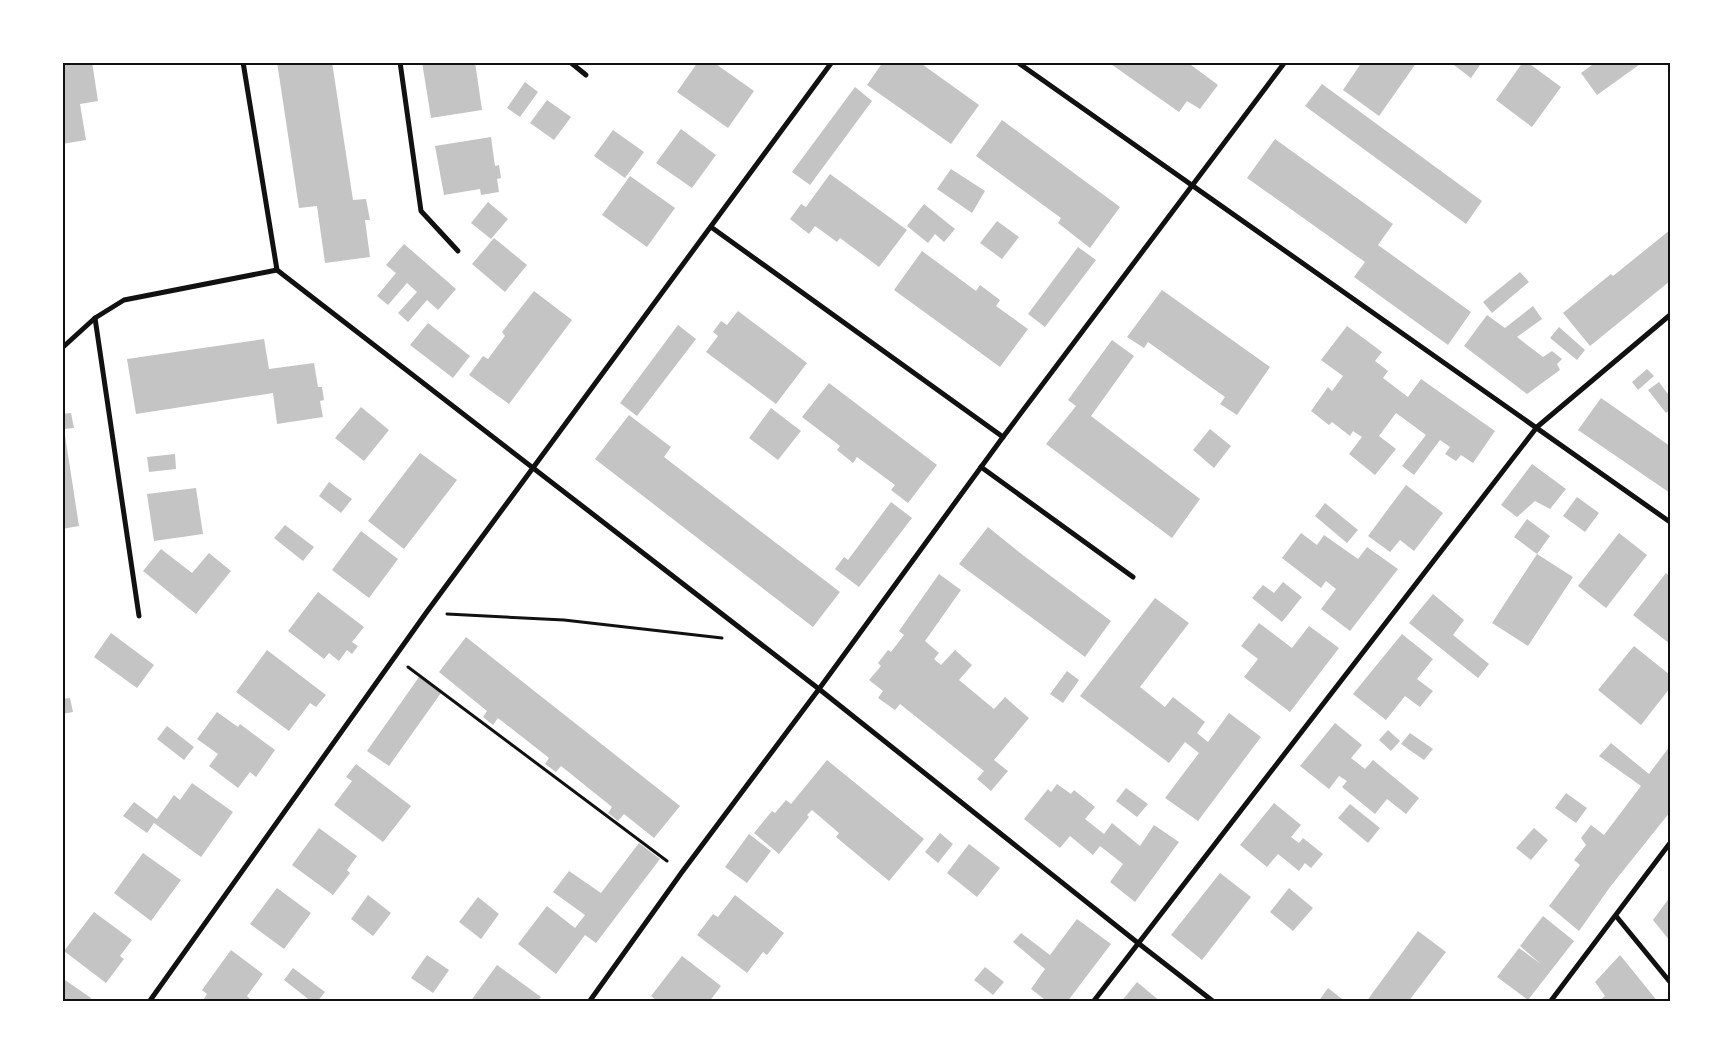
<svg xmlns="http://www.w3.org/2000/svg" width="1733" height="1064" font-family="'Titillium Web',sans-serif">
<rect width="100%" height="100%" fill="#fff"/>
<!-- building -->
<g fill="#c4c4c4">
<path d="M92,62L98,101L80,104L86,140L62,144V63Z"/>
<path d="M277,62H332L353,200L366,199L370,220H365L370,257L325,263L317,206L299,208Z"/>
<path d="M422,62H475L482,110L431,118Z"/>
<path d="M698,62H713L754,91L728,128L677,92Z"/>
<path d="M883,62H919L979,105L951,144L867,85Z"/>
<path d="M1108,62H1187L1218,85L1200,109L1187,101L1179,112Z"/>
<path d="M1362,62H1417L1379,116L1343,90Z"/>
<path d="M1450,62H1482L1471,78Z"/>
<path d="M1523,62H1527L1561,87L1532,127L1496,100Z"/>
<path d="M1596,62H1643L1597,95L1581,73Z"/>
<path d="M525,82L538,92L520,117L507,108Z"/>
<path d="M1322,84L1482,201L1466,224L1305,106Z"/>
<path d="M855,87L872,101L810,185L792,172Z"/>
<path d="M547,100L571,117L554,140L530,123Z"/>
<path d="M1002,120L1120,207L1090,248L1058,223L1061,218L976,156Z"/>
<path d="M681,129L716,155L692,188L656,163Z"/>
<path d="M613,130L644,152L625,178L594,156Z"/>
<path d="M491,137L495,166L499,165L501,178L497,179L499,192L481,195L480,189L444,195L435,146Z"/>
<path d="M1275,139L1393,224L1378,245L1471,312L1448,345L1354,277L1365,262L1247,178Z"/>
<path d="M951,169L985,191L972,213L937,189Z"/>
<path d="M830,174L907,230L879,267L840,238L837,242L815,226L809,234L790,219L801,204L806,207Z"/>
<path d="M630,176L675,208L647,247L602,215Z"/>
<path d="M488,202L508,219L491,239L471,223Z"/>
<path d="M924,204L955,229L944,242L935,234L928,243L907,226Z"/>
<path d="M997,221L1019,237L1002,259L980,243Z"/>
<path d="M1670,230V281L1590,346L1563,313L1611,274L1613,276Z"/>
<path d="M494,238L527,265L505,292L472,264Z"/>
<path d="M404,244L456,289L438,310L427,300L408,322L398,313L417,292L407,283L388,305L377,296L396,273L386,265Z"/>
<path d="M1078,247L1096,260L1045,327L1028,314Z"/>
<path d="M922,251L976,291L980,285L1000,300L996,306L1028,329L1000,367L894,290Z"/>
<path d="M1520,272L1529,282L1492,313L1483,302Z"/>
<path d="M1162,290L1270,367L1237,415L1220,404L1225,397L1148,342L1144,348L1127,337Z"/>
<path d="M534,291L572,320L509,404L469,375L483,356L488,359L505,336L502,332Z"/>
<path d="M1533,306L1542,319L1517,337L1543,357L1552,351L1562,359L1557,364L1560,370L1527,394L1464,346L1487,315L1505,328Z"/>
<path d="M738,311L807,363L776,404L706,352L718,336L713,332L721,321L727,325Z"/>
<path d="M428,323L470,356L453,378L410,345Z"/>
<path d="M678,325L696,339L637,416L620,403Z"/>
<path d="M1347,326L1382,352L1375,361L1388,371L1383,378L1408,397L1421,379L1495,431L1473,463L1461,455L1456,461L1445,454L1450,447L1440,440L1414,475L1402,466L1426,435L1396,413L1379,436L1396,449L1375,475L1349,454L1362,437L1353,431L1350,436L1332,422L1329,425L1311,411L1328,387L1332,391L1343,376L1321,360Z"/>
<path d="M1559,327L1585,350L1577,360L1550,338Z"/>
<path d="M264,339L269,369L314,363L318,387H322L324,400L320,401L323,417L277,424L273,393L136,414L127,359Z"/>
<path d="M1112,340L1134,356L1091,416L1200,499L1172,538L1046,444L1076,406L1068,400Z"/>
<path d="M1647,369L1654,376L1638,390L1632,382Z"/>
<path d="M1659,382L1670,397V410L1666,413L1648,390Z"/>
<path d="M829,383L937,465L908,503L891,490L895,485L857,457L853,463L837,450L840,446L802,417Z"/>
<path d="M1601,398L1670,446V493L1578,430Z"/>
<path d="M361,407L389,430L364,461L335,438Z"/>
<path d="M771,408L801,431L778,460L749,438Z"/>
<path d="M71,413L74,428L64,429L79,526L62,529V414Z"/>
<path d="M629,415L671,447L664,457L840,592L813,627L595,459Z"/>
<path d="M1210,429L1231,446L1214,468L1193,450Z"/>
<path d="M420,453L457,480L404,549L368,521Z"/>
<path d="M175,454L176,469L149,472L147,457Z"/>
<path d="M1532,464L1566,489L1550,509L1535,501L1517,517L1501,505Z"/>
<path d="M329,482L352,499L341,513L319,496Z"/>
<path d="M1406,485L1443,513L1414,551L1400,540L1390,552L1368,536Z"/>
<path d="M196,488L203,534L154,541L147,494Z"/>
<path d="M1577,497L1599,513L1585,532L1563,516Z"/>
<path d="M891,502L912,518L859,587L835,569L844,557L848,560Z"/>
<path d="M1325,503L1358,530L1347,543L1315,516Z"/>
<path d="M1527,519L1550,536L1537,554L1573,577L1528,646L1492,623L1537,554L1514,537Z"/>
<path d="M285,525L314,547L303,561L274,538Z"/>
<path d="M988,527L1024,556L1111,621L1085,657L959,564Z"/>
<path d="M361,531L398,559L369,598L332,570Z"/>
<path d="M1301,533L1317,545L1324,535L1358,559L1367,547L1398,569L1350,631L1321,609L1336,589L1326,581L1321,588L1282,558Z"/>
<path d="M1619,533L1647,555L1606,608L1578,586Z"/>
<path d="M161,549L192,573L209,553L231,571L196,614L143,571Z"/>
<path d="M1666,573L1670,577V644L1633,615Z"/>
<path d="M939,574L961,590L925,641L939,653L934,659L941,665L955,650L972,665L959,680L994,709L1005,697L1029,718L994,760L1008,771L991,791L977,779L984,771L900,704L895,710L878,698L883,691L869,680L881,666L878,663L888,650L891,652L904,635L899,631Z"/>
<path d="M1283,582L1302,597L1282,622L1252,598L1263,585L1274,593Z"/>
<path d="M318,592L364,627L352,642L358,646L352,654L347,650L339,661L329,653L324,659L288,631Z"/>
<path d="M1433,594L1464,620L1453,635L1489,664L1478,678L1409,623Z"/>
<path d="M1155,598L1189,623L1140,687L1165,707L1173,697L1205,722L1197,733L1208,742L1229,713L1261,737L1198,821L1165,798L1199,753L1185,742L1169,763L1080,696Z"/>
<path d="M1259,623L1292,648L1309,626L1339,648L1290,712L1244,677L1258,659L1241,646Z"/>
<path d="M111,633L154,665L137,688L94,657Z"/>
<path d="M1402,634L1433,659L1417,679L1433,691L1420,707L1405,696L1386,720L1353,694Z"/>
<path d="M466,637L680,806L654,838L624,814L618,821L608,813L612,807L561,766L556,772L545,764L549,758L498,718L493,725L483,717L487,711L439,672Z"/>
<path d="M1634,646L1670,675V688L1641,725L1598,690Z"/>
<path d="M267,650L326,695L316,707L310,703L289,731L236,692Z"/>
<path d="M1067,671L1079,680L1063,703L1050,694Z"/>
<path d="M419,677L441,693L389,766L367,751Z"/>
<path d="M70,698L73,712L62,714V699Z"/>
<path d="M217,712L238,727L240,724L275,750L256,777L250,772L238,788L209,766L218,754L197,739Z"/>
<path d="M1335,723L1362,745L1351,758L1365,769L1373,760L1419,798L1406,814L1387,799L1375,814L1342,787L1347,781L1339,776L1329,789L1300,766Z"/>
<path d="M167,726L194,747L184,760L157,739Z"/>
<path d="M1388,730L1400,741L1391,751L1379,740Z"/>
<path d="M1410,733L1433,749L1424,760L1401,744Z"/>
<path d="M1611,743L1649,774L1670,746V812L1610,887L1579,931L1549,906L1580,865L1574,860L1586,845L1581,838L1591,825L1604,835L1641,786L1599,756Z"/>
<path d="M827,760L924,839L889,881L836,837L839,833L812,810L807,815L809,817L779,854L754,833L772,811L775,813L786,800L791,804Z"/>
<path d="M356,764L411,806L383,842L334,805L352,781L346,777Z"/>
<path d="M192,783L233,812L201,857L154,823L147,833L123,816L134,802L157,819L174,795L180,800Z"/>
<path d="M1057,784L1071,794L1074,790L1095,807L1085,819L1104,834L1112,823L1140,846L1154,825L1179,842L1135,902L1110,882L1123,864L1100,846L1093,855L1070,836L1060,848L1024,819L1048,789L1051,792Z"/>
<path d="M1126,788L1148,804L1137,817L1116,801Z"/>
<path d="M1566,793L1587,808L1576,823L1555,808Z"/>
<path d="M1274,803L1301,825L1291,837L1299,843L1303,838L1323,854L1311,868L1305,863L1299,871L1278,854L1267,867L1240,845Z"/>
<path d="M1350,804L1380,828L1368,843L1338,818Z"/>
<path d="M319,828L357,856L347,870L350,873L333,895L292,865Z"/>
<path d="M1534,828L1548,840L1531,860L1516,848Z"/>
<path d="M940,833L953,844L938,863L925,852Z"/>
<path d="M749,834L771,851L747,883L725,867Z"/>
<path d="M639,843L660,859L596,943L585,935L556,974L518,944L547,906L575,928L585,915L553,892L569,871L601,893Z"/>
<path d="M969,844L1000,868L977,897L947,873Z"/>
<path d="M143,853L181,880L151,921L114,893Z"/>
<path d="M1220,873L1251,897L1202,960L1171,935Z"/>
<path d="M277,888L311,913L284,949L250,924Z"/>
<path d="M1289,888L1313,908L1293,931L1270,912Z"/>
<path d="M368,895L391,913L373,936L351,919Z"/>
<path d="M735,895L784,933L767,955L763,952L747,973L697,935L713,914L718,917Z"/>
<path d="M478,897L499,914L481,939L459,922Z"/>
<path d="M1670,897V941L1653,920Z"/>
<path d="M94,912L132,940L120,956L124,959L106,983L64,951Z"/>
<path d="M1543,916L1574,941L1528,1000L1497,977L1519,948L1541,964L1520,946Z"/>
<path d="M1077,919L1111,944L1067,1002H1048L1031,989L1045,969L1013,942L1021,933L1050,955Z"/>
<path d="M1418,931L1446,952L1408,1002H1366Z"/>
<path d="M231,950L263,974L247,996L253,1002H202L207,994L202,990Z"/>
<path d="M427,955L449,970L433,993L411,978Z"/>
<path d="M1620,955L1646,987L1658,1002H1598L1605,996L1595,982Z"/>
<path d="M682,956L721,986L709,1002H658L651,996Z"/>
<path d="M497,965L541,997L537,1002H470Z"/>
<path d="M985,967L1004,982L993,995L974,980Z"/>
<path d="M293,968L325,992L317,1002H312L284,980Z"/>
<path d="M62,978L91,998L88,1002H62Z"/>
<path d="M1137,982L1161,1002H1121Z"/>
<path d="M1328,988L1346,1002H1318Z"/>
</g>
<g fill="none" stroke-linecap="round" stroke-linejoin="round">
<!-- path -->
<g stroke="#111" stroke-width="3">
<path d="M447,614L564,620L722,638"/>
<path d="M408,667L667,861"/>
</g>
<!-- minor -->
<g stroke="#111" stroke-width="5">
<path d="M243,62L277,270L819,689L1138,943L1214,1002"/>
<path d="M400,62L421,211L458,251"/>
<path d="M570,62L586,75"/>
<path d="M1017,62L1670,522"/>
<path d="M711,227L1003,437"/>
<path d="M95,318L139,616"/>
<path d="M62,348L95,318L124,300L277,270"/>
<path d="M981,467L1133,577"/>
<path d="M1616,916L1670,982"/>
<path d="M149,1002L426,613L832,62"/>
<path d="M589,1002L682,872L819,689L1003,437L1285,62"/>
<path d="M1093,1002L1537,427L1670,315"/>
<path d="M1550,1002L1670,843"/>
</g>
</g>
<!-- border -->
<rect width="1733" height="1064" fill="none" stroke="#ffffff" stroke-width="128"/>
<rect x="64" y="64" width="1605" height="936" fill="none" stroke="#111" stroke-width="2"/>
</svg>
